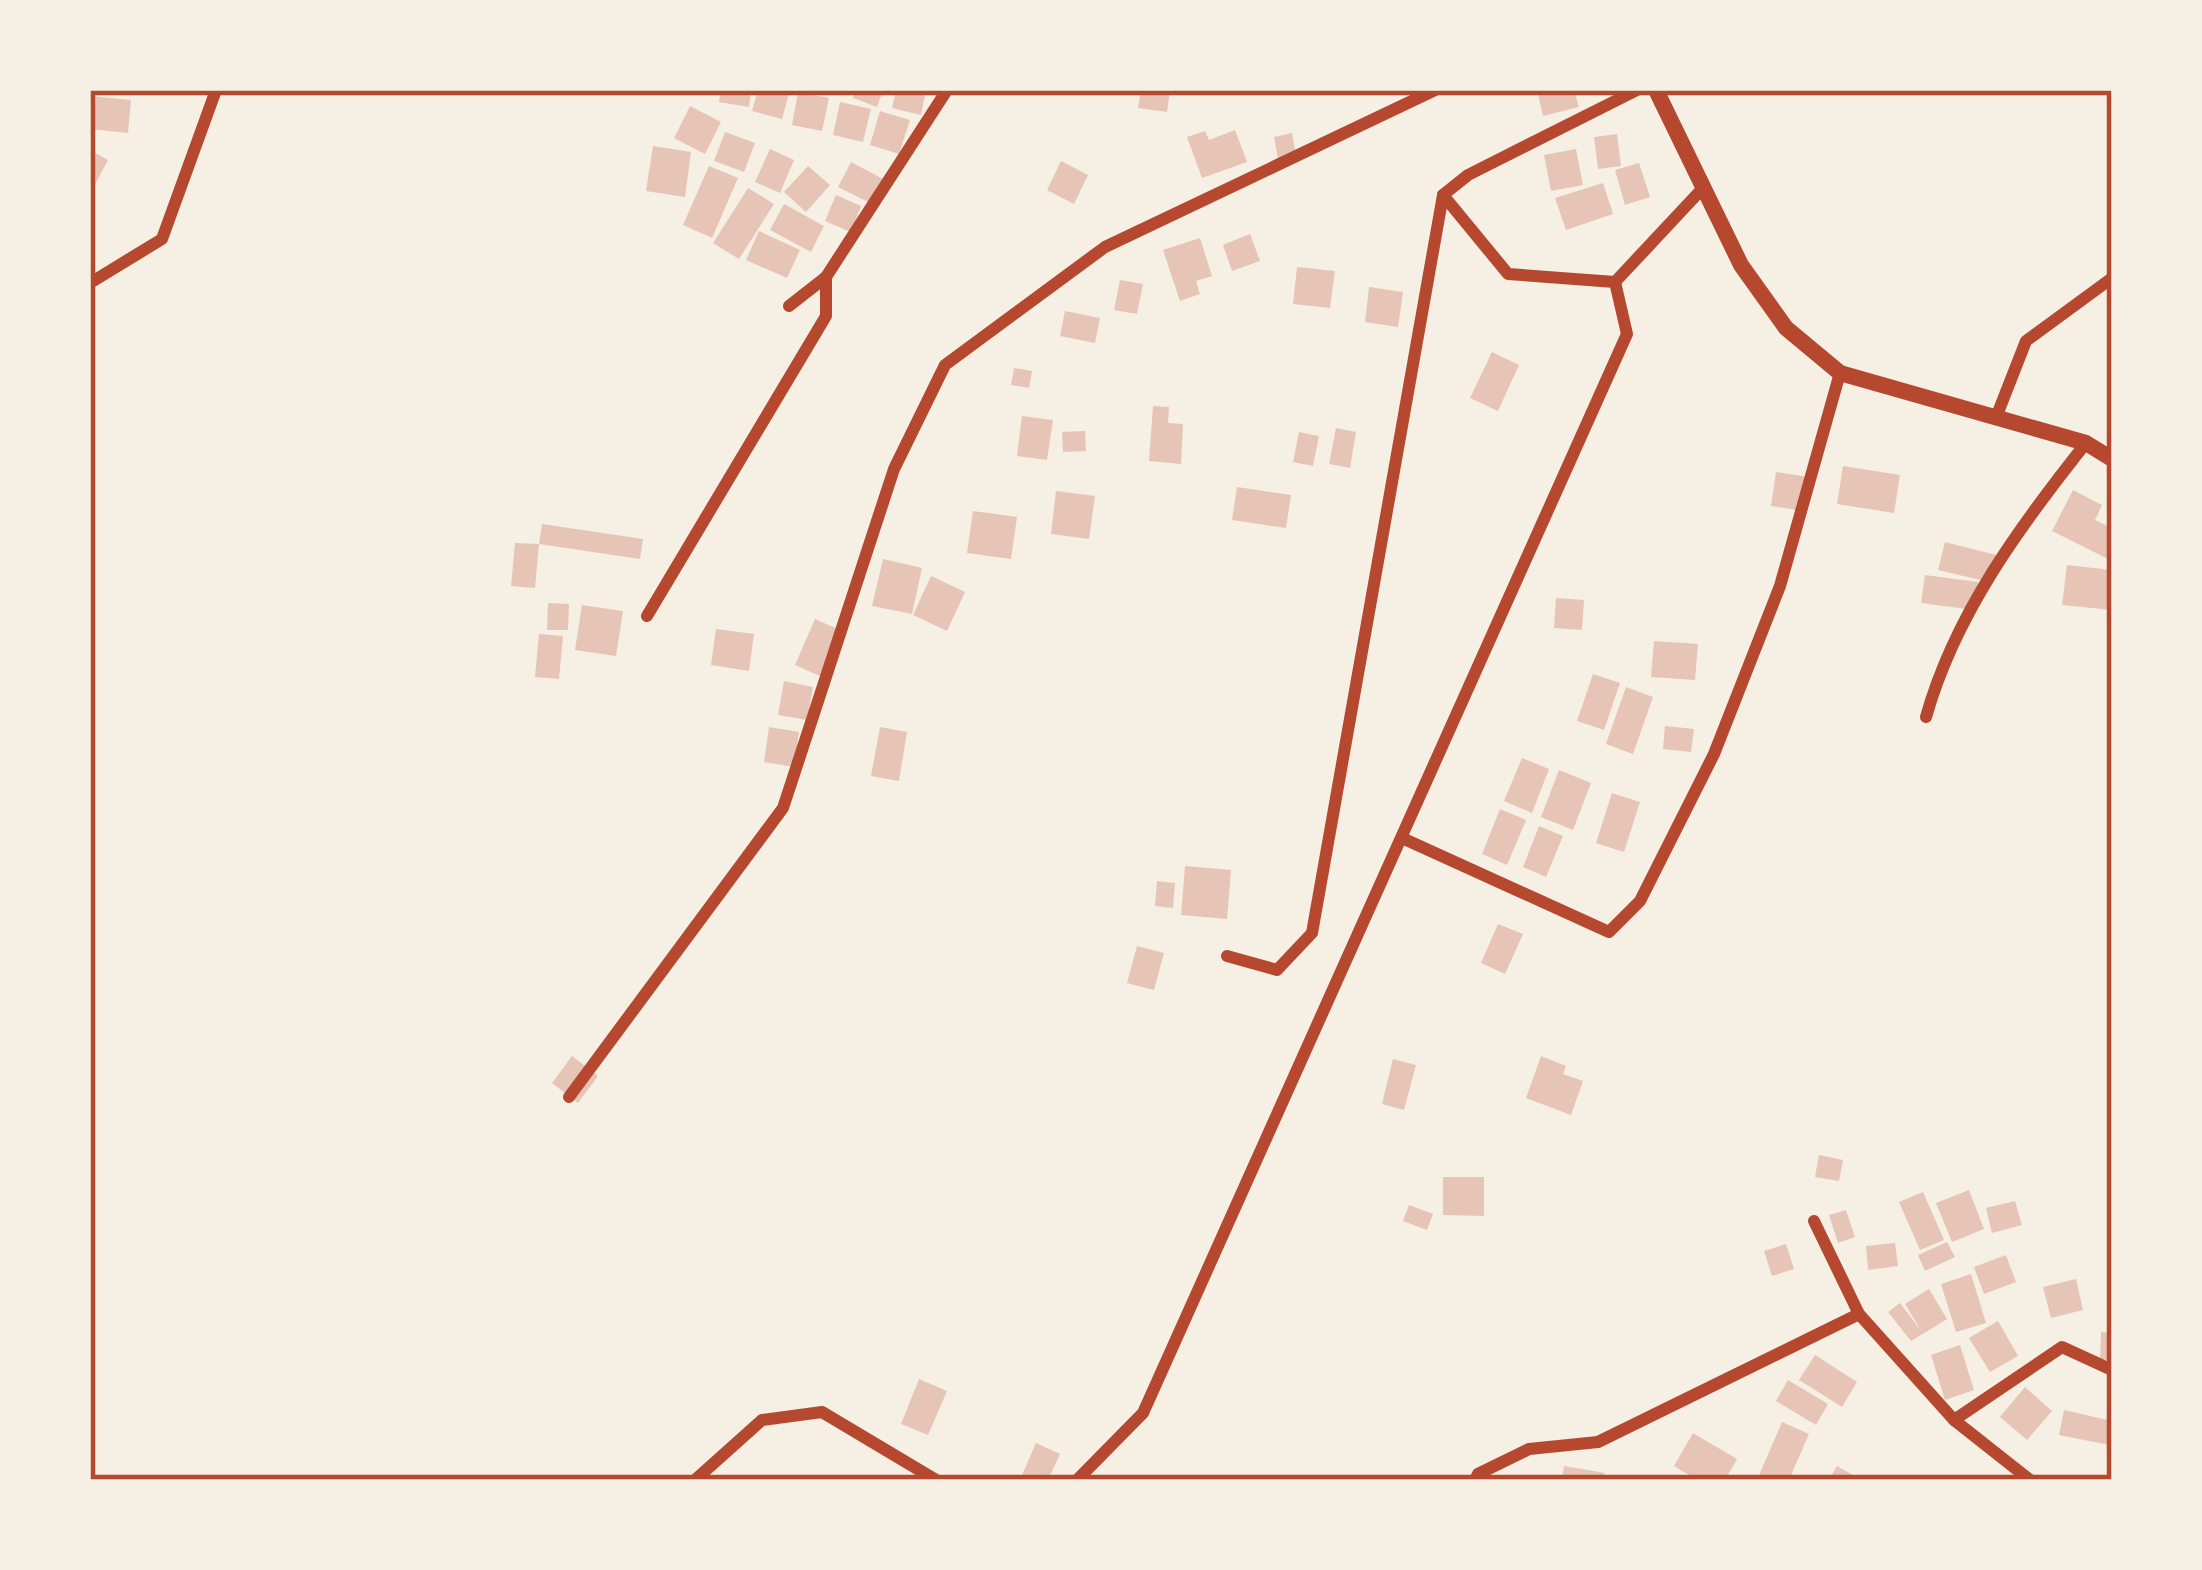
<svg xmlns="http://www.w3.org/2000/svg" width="2202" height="1570" font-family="Merriweather,serif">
<rect width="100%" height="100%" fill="#f6efe4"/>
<!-- building -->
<g fill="#e6c5b7">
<path d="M721,90H751L749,107L719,102Z"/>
<path d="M758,90H790L782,119L752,111Z"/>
<path d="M856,90H883L877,107L853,98Z"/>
<path d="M896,90H926L921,115L892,108Z"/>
<path d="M1141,90H1170L1167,112L1138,108Z"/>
<path d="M1537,90H1574L1579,107L1543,116Z"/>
<path d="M798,92L829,98L822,131L792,125Z"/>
<path d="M91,96L131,100L128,133L90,129Z"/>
<path d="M840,102L871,109L863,142L833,135Z"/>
<path d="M690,106L721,122L705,154L674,138Z"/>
<path d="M880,111L910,120L899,154L870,145Z"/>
<path d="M1235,130L1247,162L1202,178L1187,137L1205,131L1209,140Z"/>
<path d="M725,132L755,143L744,172L714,161Z"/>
<path d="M1292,133L1296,156L1278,159L1274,137Z"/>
<path d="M1617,134L1621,166L1598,169L1594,137Z"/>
<path d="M653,146L691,152L685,197L646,191Z"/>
<path d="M770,149L794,160L780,193L755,182Z"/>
<path d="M1576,149L1583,185L1551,191L1544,155Z"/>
<path d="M90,150L108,160L90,194Z"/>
<path d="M1061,161L1088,175L1074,204L1047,190Z"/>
<path d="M851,162L883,179L870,203L838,187Z"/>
<path d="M1639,163L1650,197L1625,205L1615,170Z"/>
<path d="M709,166L738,178L712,238L683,225Z"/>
<path d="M808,166L830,185L806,212L784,192Z"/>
<path d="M1603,183L1613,214L1566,230L1555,198Z"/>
<path d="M748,188L774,204L739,259L713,243Z"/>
<path d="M836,195L861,206L851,232L825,221Z"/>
<path d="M784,204L824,226L811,252L770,230Z"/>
<path d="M759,231L800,250L787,278L746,260Z"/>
<path d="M1250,234L1260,261L1232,271L1223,245Z"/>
<path d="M1200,238L1212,276L1196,281L1200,294L1180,301L1163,250Z"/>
<path d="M1297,267L1335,271L1330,308L1293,304Z"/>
<path d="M1120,280L1143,284L1137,314L1114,310Z"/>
<path d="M1369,287L1403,292L1398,327L1365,322Z"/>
<path d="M1065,311L1100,318L1095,343L1060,336Z"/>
<path d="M1492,352L1519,365L1498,411L1470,398Z"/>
<path d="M1014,368L1032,371L1029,388L1011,385Z"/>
<path d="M1153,406L1169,407L1168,423L1183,424L1181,464L1149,461Z"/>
<path d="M1022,416L1053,420L1047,460L1017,456Z"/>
<path d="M1336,428L1356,432L1350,468L1329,464Z"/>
<path d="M1085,431L1086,451L1063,452L1062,432Z"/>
<path d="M1299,432L1319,436L1313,466L1293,462Z"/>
<path d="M1843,466L1900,475L1894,513L1837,504Z"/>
<path d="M1776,472L1809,477L1804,511L1771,506Z"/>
<path d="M1237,487L1291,495L1286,528L1232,520Z"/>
<path d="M2073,490L2102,505L2095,520L2112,528V561L2052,531Z"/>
<path d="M1056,491L1095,496L1089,539L1051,534Z"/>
<path d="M973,511L1017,517L1011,559L967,553Z"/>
<path d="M542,524L643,539L640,559L539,544Z"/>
<path d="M1945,542L1996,555L1989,582L1938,570Z"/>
<path d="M515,543L539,544L535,588L511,586Z"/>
<path d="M883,559L922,568L912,614L872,606Z"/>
<path d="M2067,565L2112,570V610L2062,605Z"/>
<path d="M1925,575L1978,582L1974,610L1921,603Z"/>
<path d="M931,576L965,592L947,631L913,615Z"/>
<path d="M1556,598L1584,600L1582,630L1554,628Z"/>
<path d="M548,603L569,604L568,630H547Z"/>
<path d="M582,605L623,611L616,656L575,650Z"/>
<path d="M815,619L842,631L822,677L795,665Z"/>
<path d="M716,629L754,634L749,671L711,665Z"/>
<path d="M539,634L563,636L559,679L535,677Z"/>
<path d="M1654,641L1698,644L1695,680L1651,677Z"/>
<path d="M1593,674L1620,683L1604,730L1577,721Z"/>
<path d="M784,681L813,687L807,720L778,715Z"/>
<path d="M1626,687L1653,697L1633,754L1606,744Z"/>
<path d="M1665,726L1694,729L1691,752L1663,749Z"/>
<path d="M769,727L799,732L794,767L764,762Z"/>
<path d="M880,727L907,732L899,781L871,776Z"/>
<path d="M1522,758L1549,769L1532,813L1504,801Z"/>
<path d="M1559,770L1591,783L1573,830L1541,817Z"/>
<path d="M1612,793L1640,802L1624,852L1596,843Z"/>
<path d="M1500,809L1526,820L1507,865L1482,854Z"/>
<path d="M1539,826L1563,836L1546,877L1523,867Z"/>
<path d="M1185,866L1231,870L1227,919L1181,915Z"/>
<path d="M1157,881L1175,883L1173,908L1155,906Z"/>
<path d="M1498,924L1523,934L1505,974L1481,963Z"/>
<path d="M1137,946L1164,953L1154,990L1127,983Z"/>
<path d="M572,1056L598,1076L578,1103L552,1083Z"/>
<path d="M1541,1056L1566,1066L1563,1074L1583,1081L1571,1115L1526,1098Z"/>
<path d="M1393,1059L1416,1065L1404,1110L1382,1104Z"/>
<path d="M1819,1155L1843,1160L1839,1181L1815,1177Z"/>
<path d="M1443,1177H1484V1216L1443,1215Z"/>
<path d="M1969,1190L1984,1229L1952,1242L1936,1203Z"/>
<path d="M1923,1192L1944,1240L1920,1250L1899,1202Z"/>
<path d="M2015,1201L2022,1225L1992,1233L1986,1208Z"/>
<path d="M1409,1205L1433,1214L1427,1230L1403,1221Z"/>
<path d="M1846,1210L1855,1237L1838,1243L1829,1215Z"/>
<path d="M1947,1242L1955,1257L1925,1271L1918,1255Z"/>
<path d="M1895,1243L1898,1266L1868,1270L1866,1246Z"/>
<path d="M1786,1244L1794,1269L1772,1276L1764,1251Z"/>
<path d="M2006,1255L2016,1282L1984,1294L1974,1267Z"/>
<path d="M1971,1274L1986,1323L1956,1332L1941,1284Z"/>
<path d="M2076,1279L2083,1310L2051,1318L2043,1287Z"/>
<path d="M1929,1289L1947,1319L1911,1341L1888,1312L1900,1303L1922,1332L1905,1304Z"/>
<path d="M1998,1321L2018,1356L1990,1372L1969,1338Z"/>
<path d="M2101,1332L2112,1333V1360H2100Z"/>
<path d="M1960,1345L1974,1390L1945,1400L1931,1355Z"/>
<path d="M1815,1355L1857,1382L1842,1407L1799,1380Z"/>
<path d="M919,1379L947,1391L928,1435L901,1424Z"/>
<path d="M1788,1380L1828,1404L1816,1425L1776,1401Z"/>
<path d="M2025,1387L2052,1411L2027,1440L2000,1417Z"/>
<path d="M2064,1410L2112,1421L2109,1445L2059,1435Z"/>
<path d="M1782,1422L1809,1434L1789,1480H1757Z"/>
<path d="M1693,1433L1737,1459L1725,1480H1697L1674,1466Z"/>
<path d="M1036,1443L1060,1454L1048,1480H1020Z"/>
<path d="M1564,1466L1605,1473L1603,1480H1562Z"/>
<path d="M1837,1466L1862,1480H1829Z"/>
</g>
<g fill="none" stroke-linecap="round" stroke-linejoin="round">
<!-- minor -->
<g stroke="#b5482f" stroke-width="12">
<path d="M1443,195L1508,274L1615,282"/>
<path d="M90,283L162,239L216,90"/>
<path d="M789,306L826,277"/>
<path d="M1997,415L2026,341L2112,278"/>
<path d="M647,616L826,316V277L947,90"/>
<path d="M1926,717C1955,614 2020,526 2086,443"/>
<path d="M1402,838L1609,932L1640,901L1714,754L1780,586L1840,373"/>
<path d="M1227,956L1277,970L1312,933L1443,195L1468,175L1637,90"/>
<path d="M569,1097L783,808L894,469L945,365L1105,247L1435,90"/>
<path d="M1814,1221L1859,1314L1954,1420L2030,1480"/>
<path d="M1954,1420L2062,1347L2112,1370"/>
<path d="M695,1480L762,1420L822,1412L936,1480"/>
<path d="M1077,1480L1143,1413L1627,334L1615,282L1702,189"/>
<path d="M1475,1480L1478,1474L1529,1449L1598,1442L1859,1314"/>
</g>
<!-- secondary -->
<path stroke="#b5482f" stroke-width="16" d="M1656,90L1741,265L1786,328L1840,373L2086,443L2112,459"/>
</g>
<!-- border -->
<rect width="2202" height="1570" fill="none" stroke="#f6efe4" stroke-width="186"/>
<rect x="93" y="93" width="2016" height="1384" fill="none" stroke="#b5482f" stroke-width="4.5"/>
</svg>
